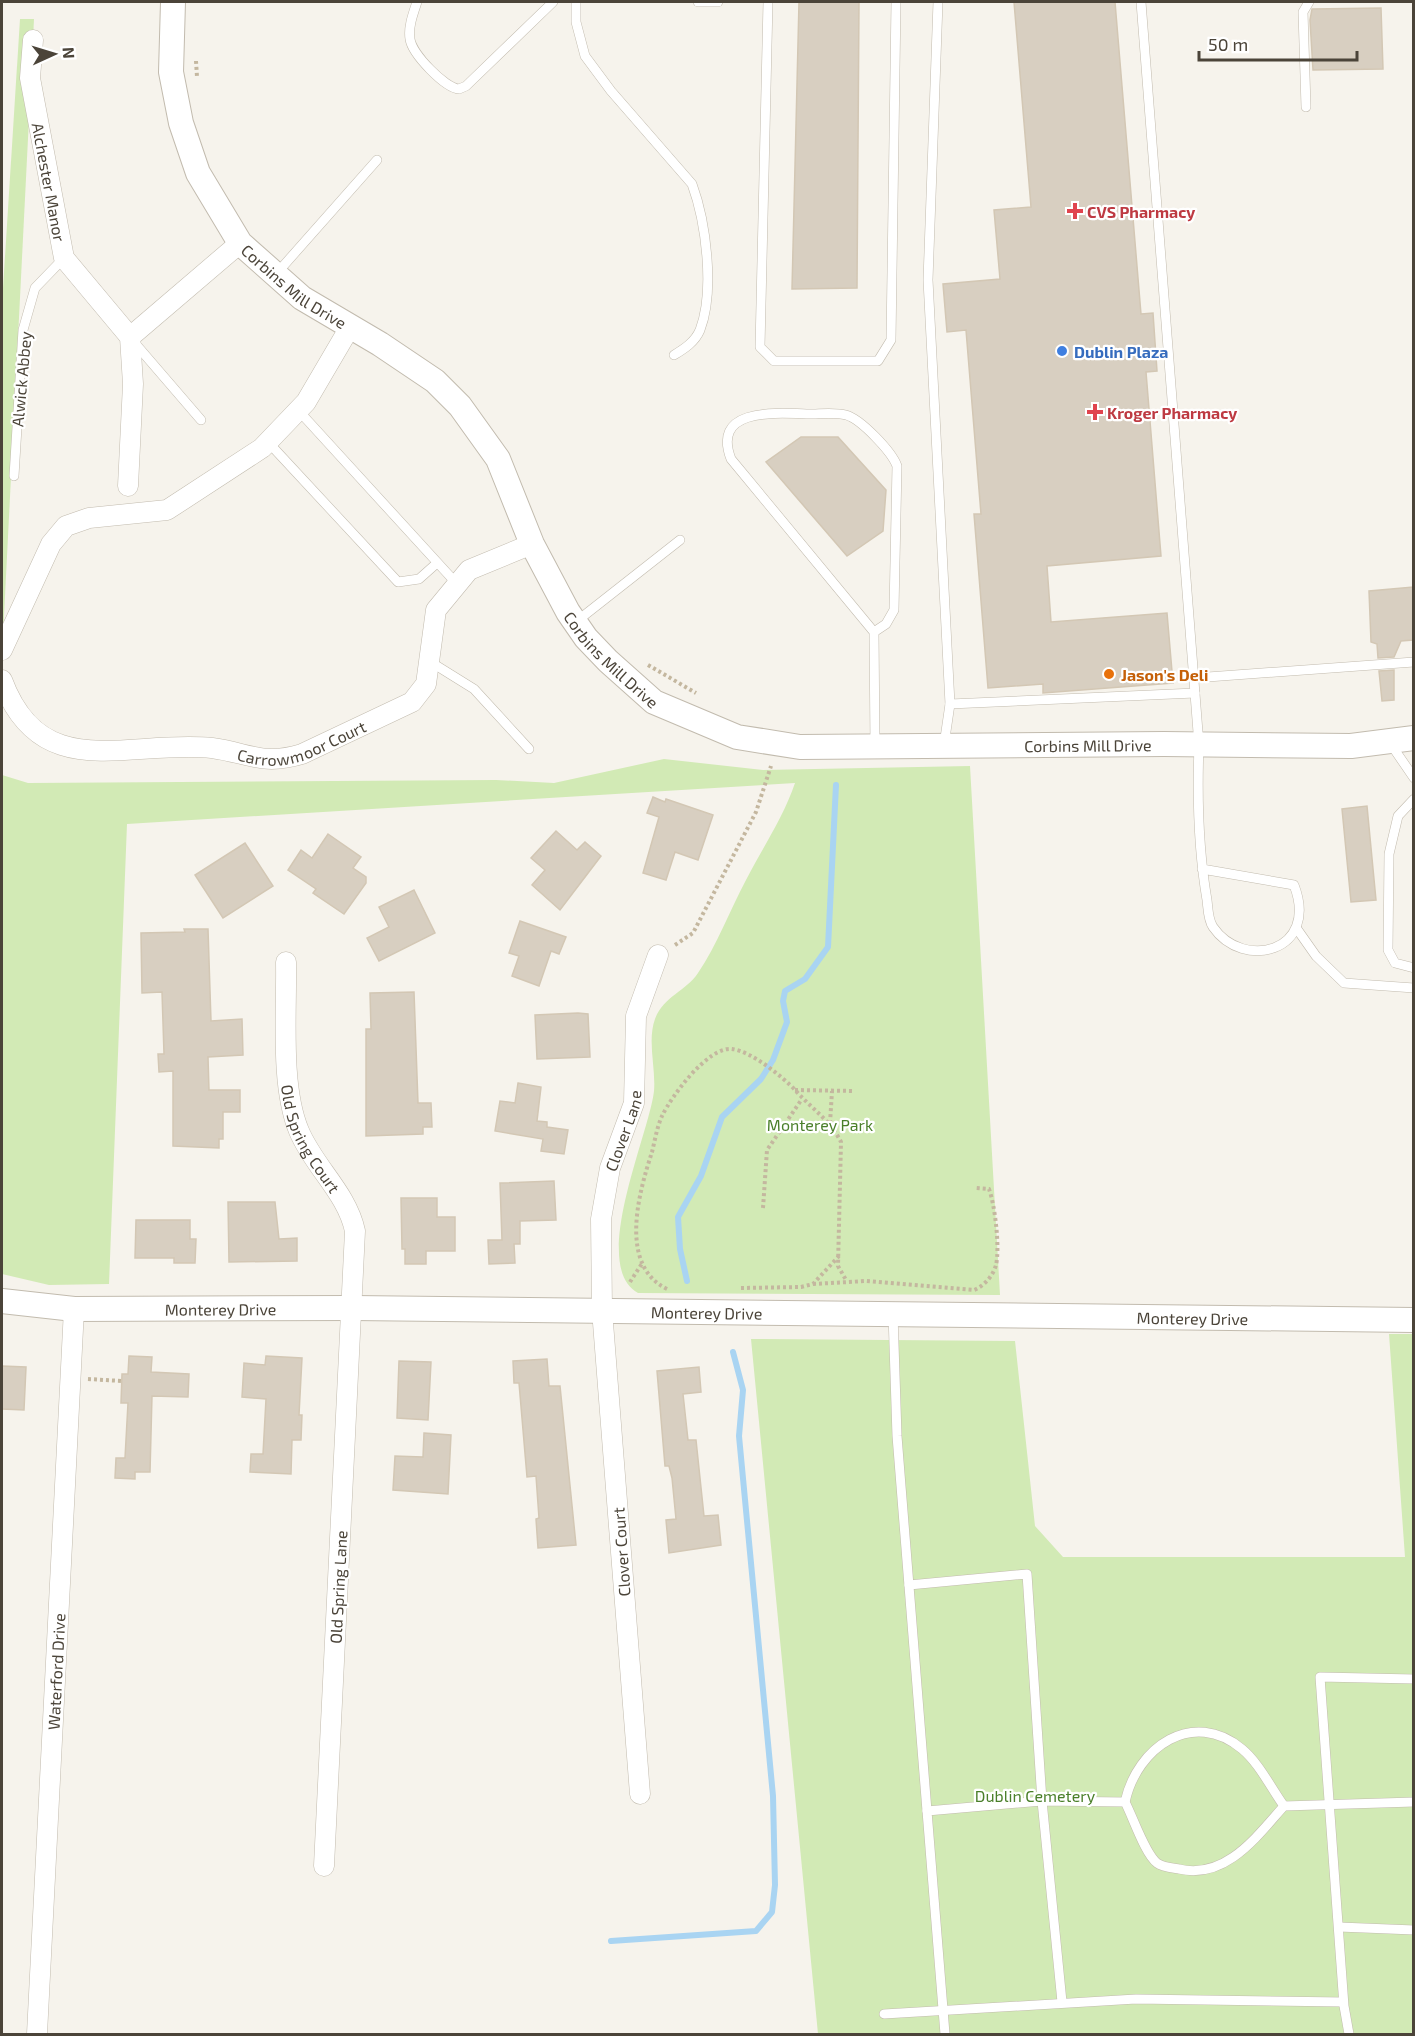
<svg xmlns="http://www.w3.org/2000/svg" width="1415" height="2036" font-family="'Exo 2',sans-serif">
<rect width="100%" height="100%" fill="#f6f3ec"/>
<!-- green -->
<g fill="#d2eab5">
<path d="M20,19H34L2,656V304Z"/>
<path d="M664,759L763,770L970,766L1000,1295L638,1293C589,1266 649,1135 654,1091C656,1068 647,1041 655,1019C663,997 686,991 698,973C717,945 730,910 746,880C762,849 784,816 795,783L127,824L109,1284L49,1285L2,1274V775L28,783L496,780L554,783Z"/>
<path d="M1389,1334H1413V2034H818L751,1339L1015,1341L1035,1526L1063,1557H1405Z"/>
</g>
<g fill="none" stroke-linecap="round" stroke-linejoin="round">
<!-- stream -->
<g stroke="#a9d4f2" stroke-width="6">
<path d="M687,1281L680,1249L678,1217L701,1176L722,1117L761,1079L773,1060L787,1022L783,1001L785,991L805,979L828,947L836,785"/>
<path d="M611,1941L756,1931L772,1912L775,1885L773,1796L739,1436L743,1390L733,1352"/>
</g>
</g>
<!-- building -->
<g fill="#d8cfc1" stroke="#d3c7b4" stroke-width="1.5">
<path d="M799,2H859L857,288L792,289Z"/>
<path d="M1014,2H1115L1141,314L1153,313L1157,371L1146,372L1161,556L1047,566L1051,622L1167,613L1173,683L1043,693V684L988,688L974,514H981L966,330L947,332L943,284L1000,279L994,210L1031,207Z"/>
<path d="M1381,8L1383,69L1313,70L1310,20L1312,9Z"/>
<path d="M801,437H838L886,490L883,531L847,556L766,462Z"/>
<path d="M1413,587V640L1401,641L1394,657L1378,658L1377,644L1371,642L1369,591Z"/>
<path d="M1394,670V700L1382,701L1379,671Z"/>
<path d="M653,797L665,802L666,799L713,815L698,860L675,852L666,880L643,873L659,817L647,813Z"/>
<path d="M1367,806L1376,900L1351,902L1342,809Z"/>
<path d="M556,831L577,850L585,842L601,856L560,910L532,885L545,870L531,858Z"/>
<path d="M328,834L361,857L353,868L366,877V883L344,914L313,893L316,889L288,870L301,850L312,858Z"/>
<path d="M245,843L273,886L223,918L195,875Z"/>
<path d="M414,890L435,933L379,961L367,938L389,927L379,907Z"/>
<path d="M520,921L566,937L559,954L551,951L539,986L512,976L519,956L509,953Z"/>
<path d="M184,929H208L211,1021L242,1019L243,1055L208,1057L209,1090H240V1112H223V1139H219V1148L173,1146V1071L159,1072L158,1054H164L162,992L142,993L141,933L185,932Z"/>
<path d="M414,992L418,1103H431L432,1127H423V1134L366,1136V1029H371L370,993Z"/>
<path d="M578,1013L588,1014L590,1057L537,1059L535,1015Z"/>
<path d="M518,1083L541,1087L537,1121L547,1122V1127L568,1130L564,1154L541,1151L543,1139L495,1131L500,1101L515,1103Z"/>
<path d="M554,1181L556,1220L520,1221V1244H514L515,1263L489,1264L488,1240H502L500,1183Z"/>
<path d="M401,1198H437V1217H455V1251H426V1264H405V1249H402Z"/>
<path d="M228,1202H275L279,1239L297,1238V1261L229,1262Z"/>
<path d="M136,1220H190V1239H196L195,1263H174V1258H135Z"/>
<path d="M129,1356L152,1357L151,1372L189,1374L188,1397L152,1396L150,1472H135V1479L115,1478L116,1458H125L128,1403H121L122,1374H128Z"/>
<path d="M266,1356L302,1358L299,1415H302L301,1440H292L291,1474L250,1472L251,1454H263L266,1399L242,1397L244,1363L265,1365Z"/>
<path d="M547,1359L549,1386H560L576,1545L538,1548L536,1519L539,1518L536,1476L527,1477L519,1383H514L513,1361Z"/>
<path d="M399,1361L431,1362L428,1420L397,1418Z"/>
<path d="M2,1366L26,1367L24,1410L2,1409Z"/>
<path d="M699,1367L701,1392L683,1394L688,1440H696L704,1516L718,1515L721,1545L669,1553L666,1520L676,1519L672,1478L669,1466H665L657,1371Z"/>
<path d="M424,1433L451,1435L448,1494L393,1490L395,1456L423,1457Z"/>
</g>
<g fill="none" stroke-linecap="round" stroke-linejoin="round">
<!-- service casing -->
<g stroke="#c2bbae" stroke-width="10">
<g id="service">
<path d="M417,2C413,14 408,27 410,39C412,54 445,88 459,89L466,86L553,2"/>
<path d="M576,2V22L585,56L611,91L692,184C706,222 715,291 700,330C695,342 684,349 674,355"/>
<path d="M698,2H718"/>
<path d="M768,2L760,347L774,361H878L891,340L896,2"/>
<path d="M938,2L928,280L950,704L944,745"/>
<path d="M1141,2L1199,745C1197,797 1198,848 1207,900C1208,908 1208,920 1213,927C1243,971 1320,952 1294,885L1202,869"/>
<path d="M1306,107L1303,12L1309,2"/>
<path d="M277,273L377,160"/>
<path d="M133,341L201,420"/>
<path d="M298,410L457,584"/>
<path d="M268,442L398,582L419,579L437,563"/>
<path d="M14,476L23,330L35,288L64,258"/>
<path d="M577,621L680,540"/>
<path d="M874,632L886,624L894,610L897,466C892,452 861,419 846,415C835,412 820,414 809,414C777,413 711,407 731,459L874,632L875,746"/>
<path d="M429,661L474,689L529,749"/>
<path d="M1194,678L1414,662"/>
<path d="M950,704L1195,693"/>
<path d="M1390,743L1414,778"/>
<path d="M1414,799L1398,816L1389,854L1388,950L1395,963L1414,968"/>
<path d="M1297,929L1316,956L1344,983L1414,988"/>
<path d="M893,1314L897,1436L927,1811"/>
<path d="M909,1585L1027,1574L1042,1801L1062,2002"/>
<path d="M1125,1802C1137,1747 1193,1708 1242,1749C1259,1763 1271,1788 1284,1806"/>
<path d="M1339,1927L1414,1930"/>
<path d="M884,2014L1136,1999L1343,2002"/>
<path d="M945,2034L927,1811L1042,1801L1125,1802C1133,1817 1145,1854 1157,1863C1162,1867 1173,1868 1179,1869C1226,1880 1257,1836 1284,1806L1414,1802"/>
<path d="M1349,2034L1344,2006L1320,1677L1414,1679"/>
</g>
</g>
<!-- minor casing -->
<g stroke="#c2bbae" stroke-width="21">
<g id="minor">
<path id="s1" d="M33,40L30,78L64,258L130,337L133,384L128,486"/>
<path d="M130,337L240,243"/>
<path d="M2,650L51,544L66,526L89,518L167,510L262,448L306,402L350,327"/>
<path id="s2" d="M2,680C41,786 129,739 212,748C249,753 262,766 302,754L412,702L426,684L436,610L469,570L532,544"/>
<path id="s3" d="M286,962C287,1012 280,1086 299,1131C314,1167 347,1193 355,1231L324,1866"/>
<path id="s4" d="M640,1794L602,1310L601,1219L610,1168L634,1103L636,1016L658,955"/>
<path id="s5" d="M37,2034L74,1309"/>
</g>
</g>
<!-- tertiary casing -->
<g stroke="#c2bbae" stroke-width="26">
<g id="tertiary">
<path id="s6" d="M173,2L171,72L181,123L198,173L240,243L302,298L380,344L435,381L460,406L498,459L532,544L568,612L586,638L608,661L654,702L737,737L800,747L1164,744L1351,746L1414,738"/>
<path id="s7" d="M2,1301L74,1309L353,1308L1414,1320"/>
</g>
</g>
<!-- path -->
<g stroke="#c4b79f" stroke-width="4" stroke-dasharray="3 3" stroke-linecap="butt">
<path d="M196,61L197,77"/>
<path d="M648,665L696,693"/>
<path d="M675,945L693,933L756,812L771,766"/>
<path d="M795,1090L854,1091"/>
<path d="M830,1123L832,1091"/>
<path d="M763,1208L767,1150L802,1099"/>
<path d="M630,1282L643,1262"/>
<path d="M813,1284L866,1281L974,1290C984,1286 993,1276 996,1265C1000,1248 995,1205 989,1189L976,1188"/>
<path d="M741,1288L801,1287L813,1284L839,1256"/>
<path d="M667,1289C618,1265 639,1192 652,1152C655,1140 657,1127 662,1116C671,1097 708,1046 732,1049C751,1051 783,1077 796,1091C812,1109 830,1120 841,1142L838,1266L846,1280"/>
<path d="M88,1379L122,1381"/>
</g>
<!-- service -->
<use href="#service" stroke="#fff" stroke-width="9"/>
<!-- minor -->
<use href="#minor" stroke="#fff" stroke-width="20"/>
<!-- tertiary -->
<use href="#tertiary" stroke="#fff" stroke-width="24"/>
</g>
<!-- markers -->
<g fill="#e0444e" stroke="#fff" stroke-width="2">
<path d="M1072 202h6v6h6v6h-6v6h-6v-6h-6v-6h6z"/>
<path d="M1092 403h6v6h6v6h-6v6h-6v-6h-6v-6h6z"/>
</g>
<circle fill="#3f7fe0" stroke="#fff" stroke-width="2" cx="1062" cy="351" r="6"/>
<circle fill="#e8710a" stroke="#fff" stroke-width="2" cx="1109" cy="674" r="6"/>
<g text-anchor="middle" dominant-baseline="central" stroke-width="4.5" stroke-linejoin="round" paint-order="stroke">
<!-- street labels -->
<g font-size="16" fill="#4b4439" stroke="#fff">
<text stroke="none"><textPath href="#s1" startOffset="144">Alchester Manor</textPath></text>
<text stroke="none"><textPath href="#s6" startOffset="326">Corbins Mill Drive</textPath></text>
<text transform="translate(21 379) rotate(-85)">Alwick Abbey</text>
<text stroke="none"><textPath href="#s6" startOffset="830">Corbins Mill Drive</textPath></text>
<text stroke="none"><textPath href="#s2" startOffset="336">Carrowmoor Court</textPath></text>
<text stroke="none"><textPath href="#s6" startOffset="1332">Corbins Mill Drive</textPath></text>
<text stroke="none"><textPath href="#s4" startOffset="668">Clover Lane</textPath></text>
<text stroke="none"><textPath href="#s3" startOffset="182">Old Spring Court</textPath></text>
<text stroke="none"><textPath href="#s7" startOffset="219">Monterey Drive</textPath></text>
<text stroke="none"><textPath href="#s7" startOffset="705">Monterey Drive</textPath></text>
<text stroke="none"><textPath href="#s7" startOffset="1191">Monterey Drive</textPath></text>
<text transform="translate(621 1552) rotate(-94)">Clover Court</text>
<text transform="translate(338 1587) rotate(-87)">Old Spring Lane</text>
<text stroke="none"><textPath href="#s5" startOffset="363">Waterford Drive</textPath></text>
</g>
<!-- health labels -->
<g font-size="16" font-weight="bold" fill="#be3a42" stroke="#fff" text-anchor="start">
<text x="1087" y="211">CVS Pharmacy</text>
<text x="1107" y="412">Kroger Pharmacy</text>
</g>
<!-- shop labels -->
<g font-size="16" font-weight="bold" fill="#366cbe" stroke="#fff" text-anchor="start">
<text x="1074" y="351">Dublin Plaza</text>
</g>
<!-- food labels -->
<g font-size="16" font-weight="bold" fill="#c56008" stroke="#fff" text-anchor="start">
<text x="1121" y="674">Jason's Deli</text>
</g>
<!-- park labels -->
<g font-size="16" fill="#4a7f2a" stroke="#fff">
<text x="820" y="1124">Monterey Park</text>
<text x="1035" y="1795">Dublin Cemetery</text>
</g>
</g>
<!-- border -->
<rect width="1415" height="2036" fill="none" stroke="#4b4439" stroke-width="6"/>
<!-- north arrow -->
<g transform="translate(54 54) rotate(86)" stroke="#ffffff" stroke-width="4.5" paint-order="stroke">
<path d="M0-4.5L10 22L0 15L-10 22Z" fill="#4b4439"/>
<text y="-9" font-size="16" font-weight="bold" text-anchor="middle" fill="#4b4439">N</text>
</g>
<!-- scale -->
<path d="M1199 51v9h158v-9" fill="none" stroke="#4b4439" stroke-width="3"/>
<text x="1208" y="51" font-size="18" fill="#4b4439" stroke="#ffffff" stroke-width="4.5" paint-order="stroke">50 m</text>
</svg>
